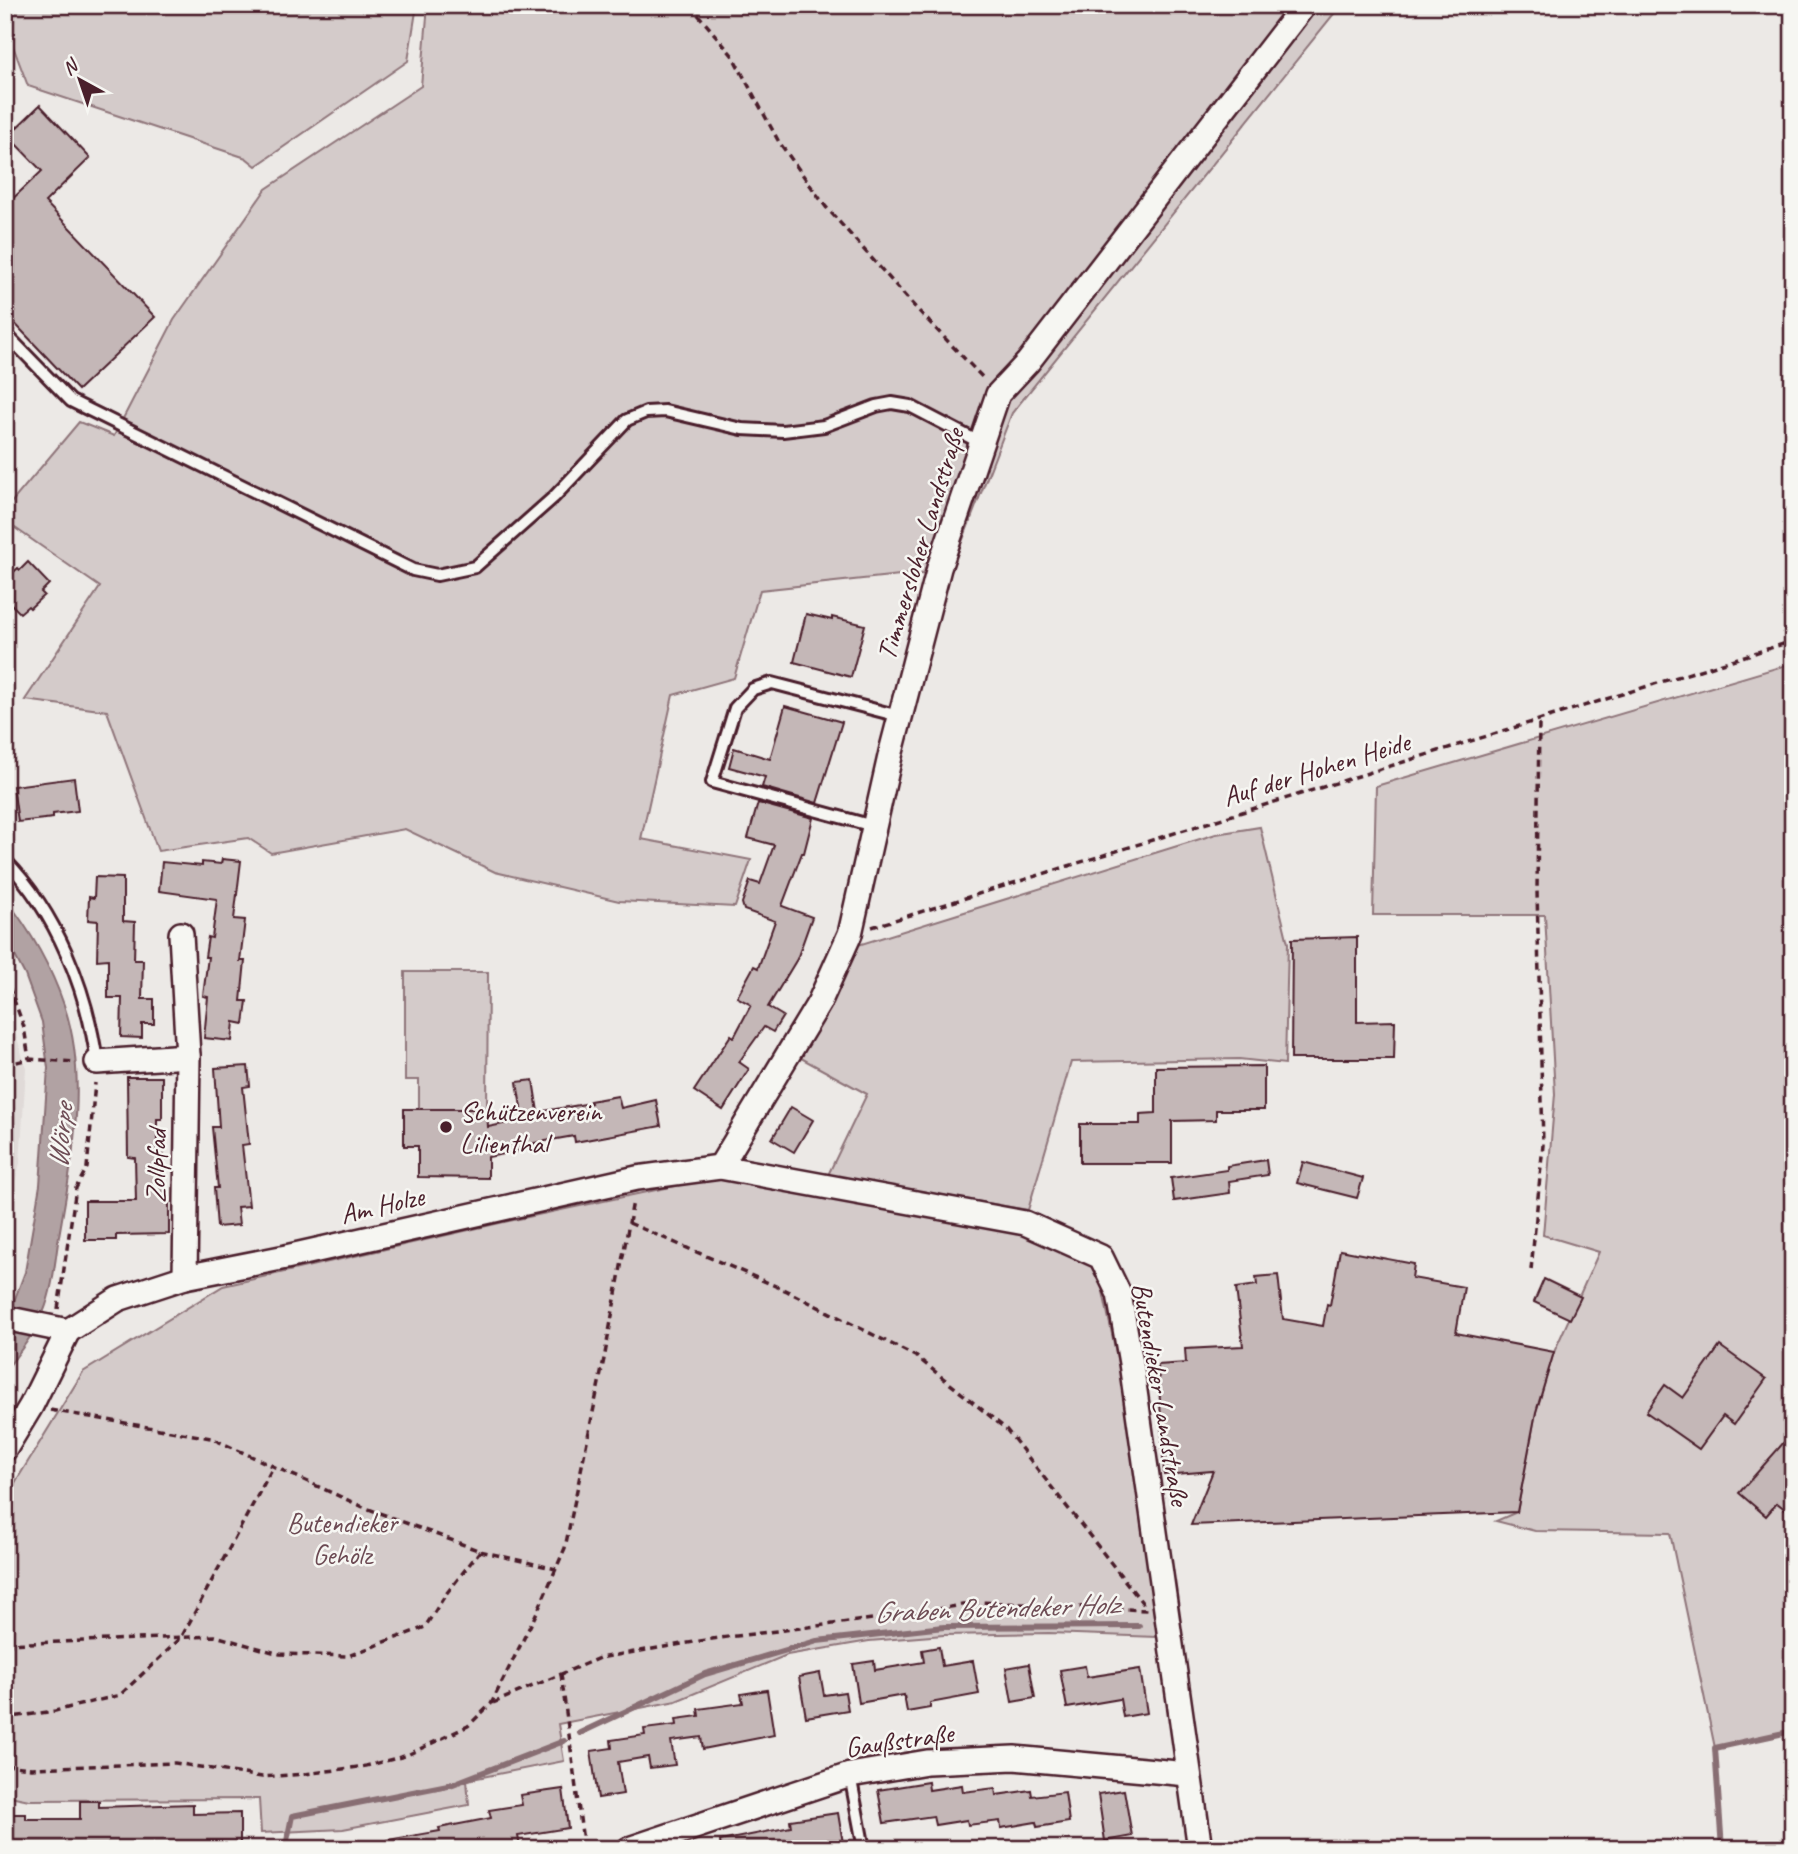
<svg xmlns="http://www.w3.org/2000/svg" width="1798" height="1854" font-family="Caveat,sans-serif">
<rect width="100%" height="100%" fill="#ece9e6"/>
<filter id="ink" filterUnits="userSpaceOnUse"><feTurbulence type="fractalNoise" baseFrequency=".0143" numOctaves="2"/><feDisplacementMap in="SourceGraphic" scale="14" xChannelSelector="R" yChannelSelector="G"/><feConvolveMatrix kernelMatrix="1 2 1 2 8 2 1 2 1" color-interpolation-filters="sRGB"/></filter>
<g filter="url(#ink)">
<!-- built -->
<path fill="#e0dad8" d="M5,1013L13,1025L26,1068L20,1163L5,1220Z"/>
<!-- green -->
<g fill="#d4cbca" stroke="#8f757a" stroke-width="2">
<path d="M5,5H417L408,61L256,166L246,158L28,86L5,25Z"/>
<path d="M428,5H1341L1012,413L950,573L900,575L760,590L734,678L673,695L641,839L751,860L735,907L619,901L495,872L405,829L271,853L248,838L158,851L107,711L25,700L100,587L5,521V510L79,422L114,436L174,320L266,189L421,86Z"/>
<path d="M1793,663V1731L1715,1748L1670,1533L1535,1531L1496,1521L1517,1512L1536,1412L1554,1352L1599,1252L1543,1235L1555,1094L1545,915H1373L1376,786Z"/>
<path d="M1260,827L1288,943L1285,1064L1239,1059L1071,1062L1028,1210L828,1175L867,1094L801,1058L858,945L1216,834Z"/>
<path d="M405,972H488L487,1109H419V1080H405Z"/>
<path d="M713,1178L812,1194L1021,1234L1098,1268L1133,1433L1157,1637L1049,1633L944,1635L869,1641L787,1655L676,1701L558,1724L564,1761L467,1780L469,1805L343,1829L261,1833L259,1799L29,1800L5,1795V1499L83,1372L223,1286L504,1222Z"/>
</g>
<!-- water -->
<path fill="#b1a2a3" stroke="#886e73" stroke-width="2" d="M5,898C30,930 51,967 64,1005C89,1078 72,1161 59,1236C55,1261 53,1290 43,1313C34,1334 19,1353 5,1371V1325L25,1272L40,1185L48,1068L42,1022L25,975L5,937Z"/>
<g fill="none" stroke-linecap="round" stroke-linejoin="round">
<!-- stream -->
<g stroke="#886e73" stroke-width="6">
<path d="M580,1733L705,1674L817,1641L944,1627L1139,1626"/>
<path d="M286,1846L292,1816L453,1784L564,1741"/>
<path d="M1722,1849L1715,1748L1793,1731"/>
</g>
</g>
<!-- building -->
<g fill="#c4b7b7" stroke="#4a1f2b" stroke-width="2">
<path d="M40,105L90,158L45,202L155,317L78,390L5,313V206L42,171L8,136Z"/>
<path d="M28,562L49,584L41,592L44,595L30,608L28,606L20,613L5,598V580L18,568L20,570Z"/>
<path d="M806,614L832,620V617L865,625L851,677L794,662Z"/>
<path d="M785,706L842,722L817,803L762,787L765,777L729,767L734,748L770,759Z"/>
<path d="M74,778L78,811L53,814V818L18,822L13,786Z"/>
<path d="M758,803L813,818L804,853H802L782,906L812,917L797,959L768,1007L783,1016L773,1032L764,1027L739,1062L749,1069L723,1110L694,1091L731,1035L734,1037L751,1005L737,997L754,966L758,968L775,921L744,910L742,903L750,881L760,884L774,845L748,838Z"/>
<path d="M222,859L241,861L234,919L245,920L240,961H245L241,1001H247L244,1024L234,1022L232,1041L204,1038L208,997L203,996L208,957H205L208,937L212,938L217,899L159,891L162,862L202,866V862L221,864Z"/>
<path d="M95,877L123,878V921L135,922L134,960H143L142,999H154V1024H142V1038L121,1037L122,998H108V959L97,960L98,921L88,920L89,897L94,898Z"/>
<path d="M1357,937V1022L1395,1021L1394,1059H1291L1292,939Z"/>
<path d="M248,1066L250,1086L243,1087L249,1144L242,1145L249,1206L237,1207L239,1225L217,1227L214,1188H218L212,1127H219L215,1068Z"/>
<path d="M1264,1066V1110H1216V1120L1172,1121V1163H1080V1124H1140V1114L1156,1113V1067Z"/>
<path d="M127,1077H162V1119H157V1155H164V1203H169V1234L116,1235V1240H85V1201H136L135,1158L128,1157Z"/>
<path d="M533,1080L538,1112L591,1103L590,1101L618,1096L621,1108L656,1100L661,1126L575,1142L574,1136L534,1143L535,1148L488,1157V1178L418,1177V1146H404V1109H487L488,1127L523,1120L517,1082Z"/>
<path d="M791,1107L813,1120L794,1152L772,1139Z"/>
<path d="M1266,1160L1268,1175L1229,1181L1230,1193L1174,1201L1171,1178L1227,1170V1166Z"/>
<path d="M1303,1162L1363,1178L1357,1198L1297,1183Z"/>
<path d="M1340,1250L1414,1264L1412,1278L1464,1287L1456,1333L1554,1352L1536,1412L1517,1512L1191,1525L1213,1471L1164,1475L1158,1365L1186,1363L1185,1349L1243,1346L1236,1288L1257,1285L1256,1277L1278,1275L1283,1319L1323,1326L1327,1304L1330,1305Z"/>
<path d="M1544,1279L1581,1297L1570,1319L1534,1302Z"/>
<path d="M1720,1346L1766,1379L1734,1424L1723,1416L1699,1449L1646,1412L1665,1385L1683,1398Z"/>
<path d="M1793,1432V1502L1786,1510L1777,1503L1766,1516L1739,1493Z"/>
<path d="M939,1647L942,1666L973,1661L979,1694L930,1703V1708L907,1712L904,1695L859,1703L853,1664L874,1661L875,1670L924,1662L922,1650Z"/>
<path d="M1029,1664L1035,1698L1012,1702L1006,1668Z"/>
<path d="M1085,1666L1087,1677L1140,1669L1147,1713L1123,1717L1120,1699L1067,1708L1060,1670Z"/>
<path d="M820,1673L824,1695L845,1692L848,1710L806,1717L799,1677Z"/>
<path d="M767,1690L774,1735L703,1749L701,1737L671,1741L675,1765L650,1768L648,1757L618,1762L623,1794L598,1798L591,1751L612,1748L611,1740L645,1735L644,1729L677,1725L676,1719L699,1716L698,1709L743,1703L741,1694Z"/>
<path d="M928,1782L929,1790L962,1785L963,1792L995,1788L996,1795L1031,1790L1032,1796L1065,1792L1069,1822L1037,1827L1036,1822L1001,1828L1000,1821L968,1825L967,1820L935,1825L933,1816L884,1823L878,1790Z"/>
<path d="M563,1789L568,1828L518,1836L520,1846L504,1849H389L388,1840L440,1831L439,1828L491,1818L489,1810L522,1805L520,1795Z"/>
<path d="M1124,1790L1132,1836L1105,1841L1098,1794Z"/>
<path d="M80,1801H99V1807L193,1804V1814L240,1813V1849H5V1814H26V1819H80Z"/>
<path d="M838,1813L844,1849H721L720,1841L791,1827L790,1820Z"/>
</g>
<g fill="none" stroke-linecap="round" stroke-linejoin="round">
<!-- service casing -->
<g stroke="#4a1f2b" stroke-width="16">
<g id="service">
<path d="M5,333L71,401L413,570L437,575L475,567L554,497L627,420L646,412L665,411L742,429L783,431L824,426L876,406L892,403L910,406L981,443"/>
<path d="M873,826L712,782L735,708L753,689L772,683L899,716"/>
<path d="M5,860C57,913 87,990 97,1062"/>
<path d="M850,1775L864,1849"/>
<path d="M328,1848V1849"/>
</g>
</g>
<!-- minor casing -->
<g stroke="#4a1f2b" stroke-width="28">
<g id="minor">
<path d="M181,934L188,1056L185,1277"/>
<path d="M97,1062L188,1056"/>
<path d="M720,1167L819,1003L850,934L891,752L939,568L998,394L1028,362L1304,5"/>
<path d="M5,1318L68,1331"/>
<path d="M68,1331L118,1299L185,1277L286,1257L637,1178L720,1167L1025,1223L1101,1257L1119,1294L1131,1363L1200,1849"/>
<path d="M5,1449L31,1406L68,1331"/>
<path d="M629,1849L850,1775L927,1762L1014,1758L1188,1774"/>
</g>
</g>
<!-- path -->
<g stroke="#4a1f2b" stroke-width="3.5" stroke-dasharray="7 5" stroke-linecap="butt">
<path d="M690,5L732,55L779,142L826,207L915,307L985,380"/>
<path d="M872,927L1793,641"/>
<path d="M5,976L24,1027L29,1059"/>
<path d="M5,1065L29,1059L76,1062"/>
<path d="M629,1223L787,1291L917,1357L1006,1429L1144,1605"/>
<path d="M1531,1270L1543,1145L1537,891L1539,720"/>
<path d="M58,1309L76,1188L87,1168L95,1083"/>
<path d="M50,1410L211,1438L361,1506L480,1551L556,1569"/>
<path d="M5,1644L215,1636L280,1654L348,1656L425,1627L446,1594L480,1551"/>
<path d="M561,1674L584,1849"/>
<path d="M493,1703L599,1658L712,1639L897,1616L980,1602L1147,1610"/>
<path d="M5,1718L55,1711L120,1695L181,1638L273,1467"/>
<path d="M5,1765L31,1768L175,1763L262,1777L305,1774L366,1766L405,1756L468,1726L491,1704L539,1608L565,1548L605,1354L633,1201"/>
</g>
<!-- service -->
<use href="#service" stroke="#f6f6f2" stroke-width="10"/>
<!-- minor -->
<use href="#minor" stroke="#f6f6f2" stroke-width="23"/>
</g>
</g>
<!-- markers -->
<circle fill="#4a1f2b" stroke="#f6f6f2" stroke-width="2.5" cx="446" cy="1127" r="7"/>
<g text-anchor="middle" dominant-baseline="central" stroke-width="5" stroke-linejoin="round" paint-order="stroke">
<!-- street labels -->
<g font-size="28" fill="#4a1f2b" stroke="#f6f6f2">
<text transform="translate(920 544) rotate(-73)">Timmersloher Landstraße</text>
<text transform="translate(1316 769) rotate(-17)">Auf der Hohen Heide</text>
<text transform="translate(156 1166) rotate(-89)">Zollpfad</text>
<text transform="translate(382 1205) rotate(-13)">Am Holze</text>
<text transform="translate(1161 1394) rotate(80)">Butendieker Landstraße</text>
<text transform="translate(899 1740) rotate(-8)">Gaußstraße</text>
</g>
<!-- poi labels -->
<g font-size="28" fill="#4a1f2b" stroke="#f6f6f2" text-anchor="start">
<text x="460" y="1111">Schützenverein<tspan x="460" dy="32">Lilienthal</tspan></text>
</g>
<!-- park labels -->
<g font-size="28" fill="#6c4a53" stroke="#f6f6f2">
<text x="342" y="1522">Butendieker<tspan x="342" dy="32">Gehölz</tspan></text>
</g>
<!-- water labels -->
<g font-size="30" font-style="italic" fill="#6e4d55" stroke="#f6f6f2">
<text transform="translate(60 1136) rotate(-85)">Wörpe</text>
<text transform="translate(996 1608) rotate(-2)">Graben Butendeker Holz</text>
</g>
</g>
<!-- margin -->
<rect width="1798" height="1854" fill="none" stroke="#f6f6f2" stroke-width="28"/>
<rect x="14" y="14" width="1770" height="1826" fill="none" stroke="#4a1f2b" stroke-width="2.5" filter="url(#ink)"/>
<!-- north arrow -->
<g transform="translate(80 80) rotate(320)" stroke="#f6f6f2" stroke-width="5" paint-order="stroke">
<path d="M0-5L12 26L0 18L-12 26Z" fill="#4a1f2b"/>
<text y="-10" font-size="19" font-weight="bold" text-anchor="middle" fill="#4a1f2b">N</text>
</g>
</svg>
